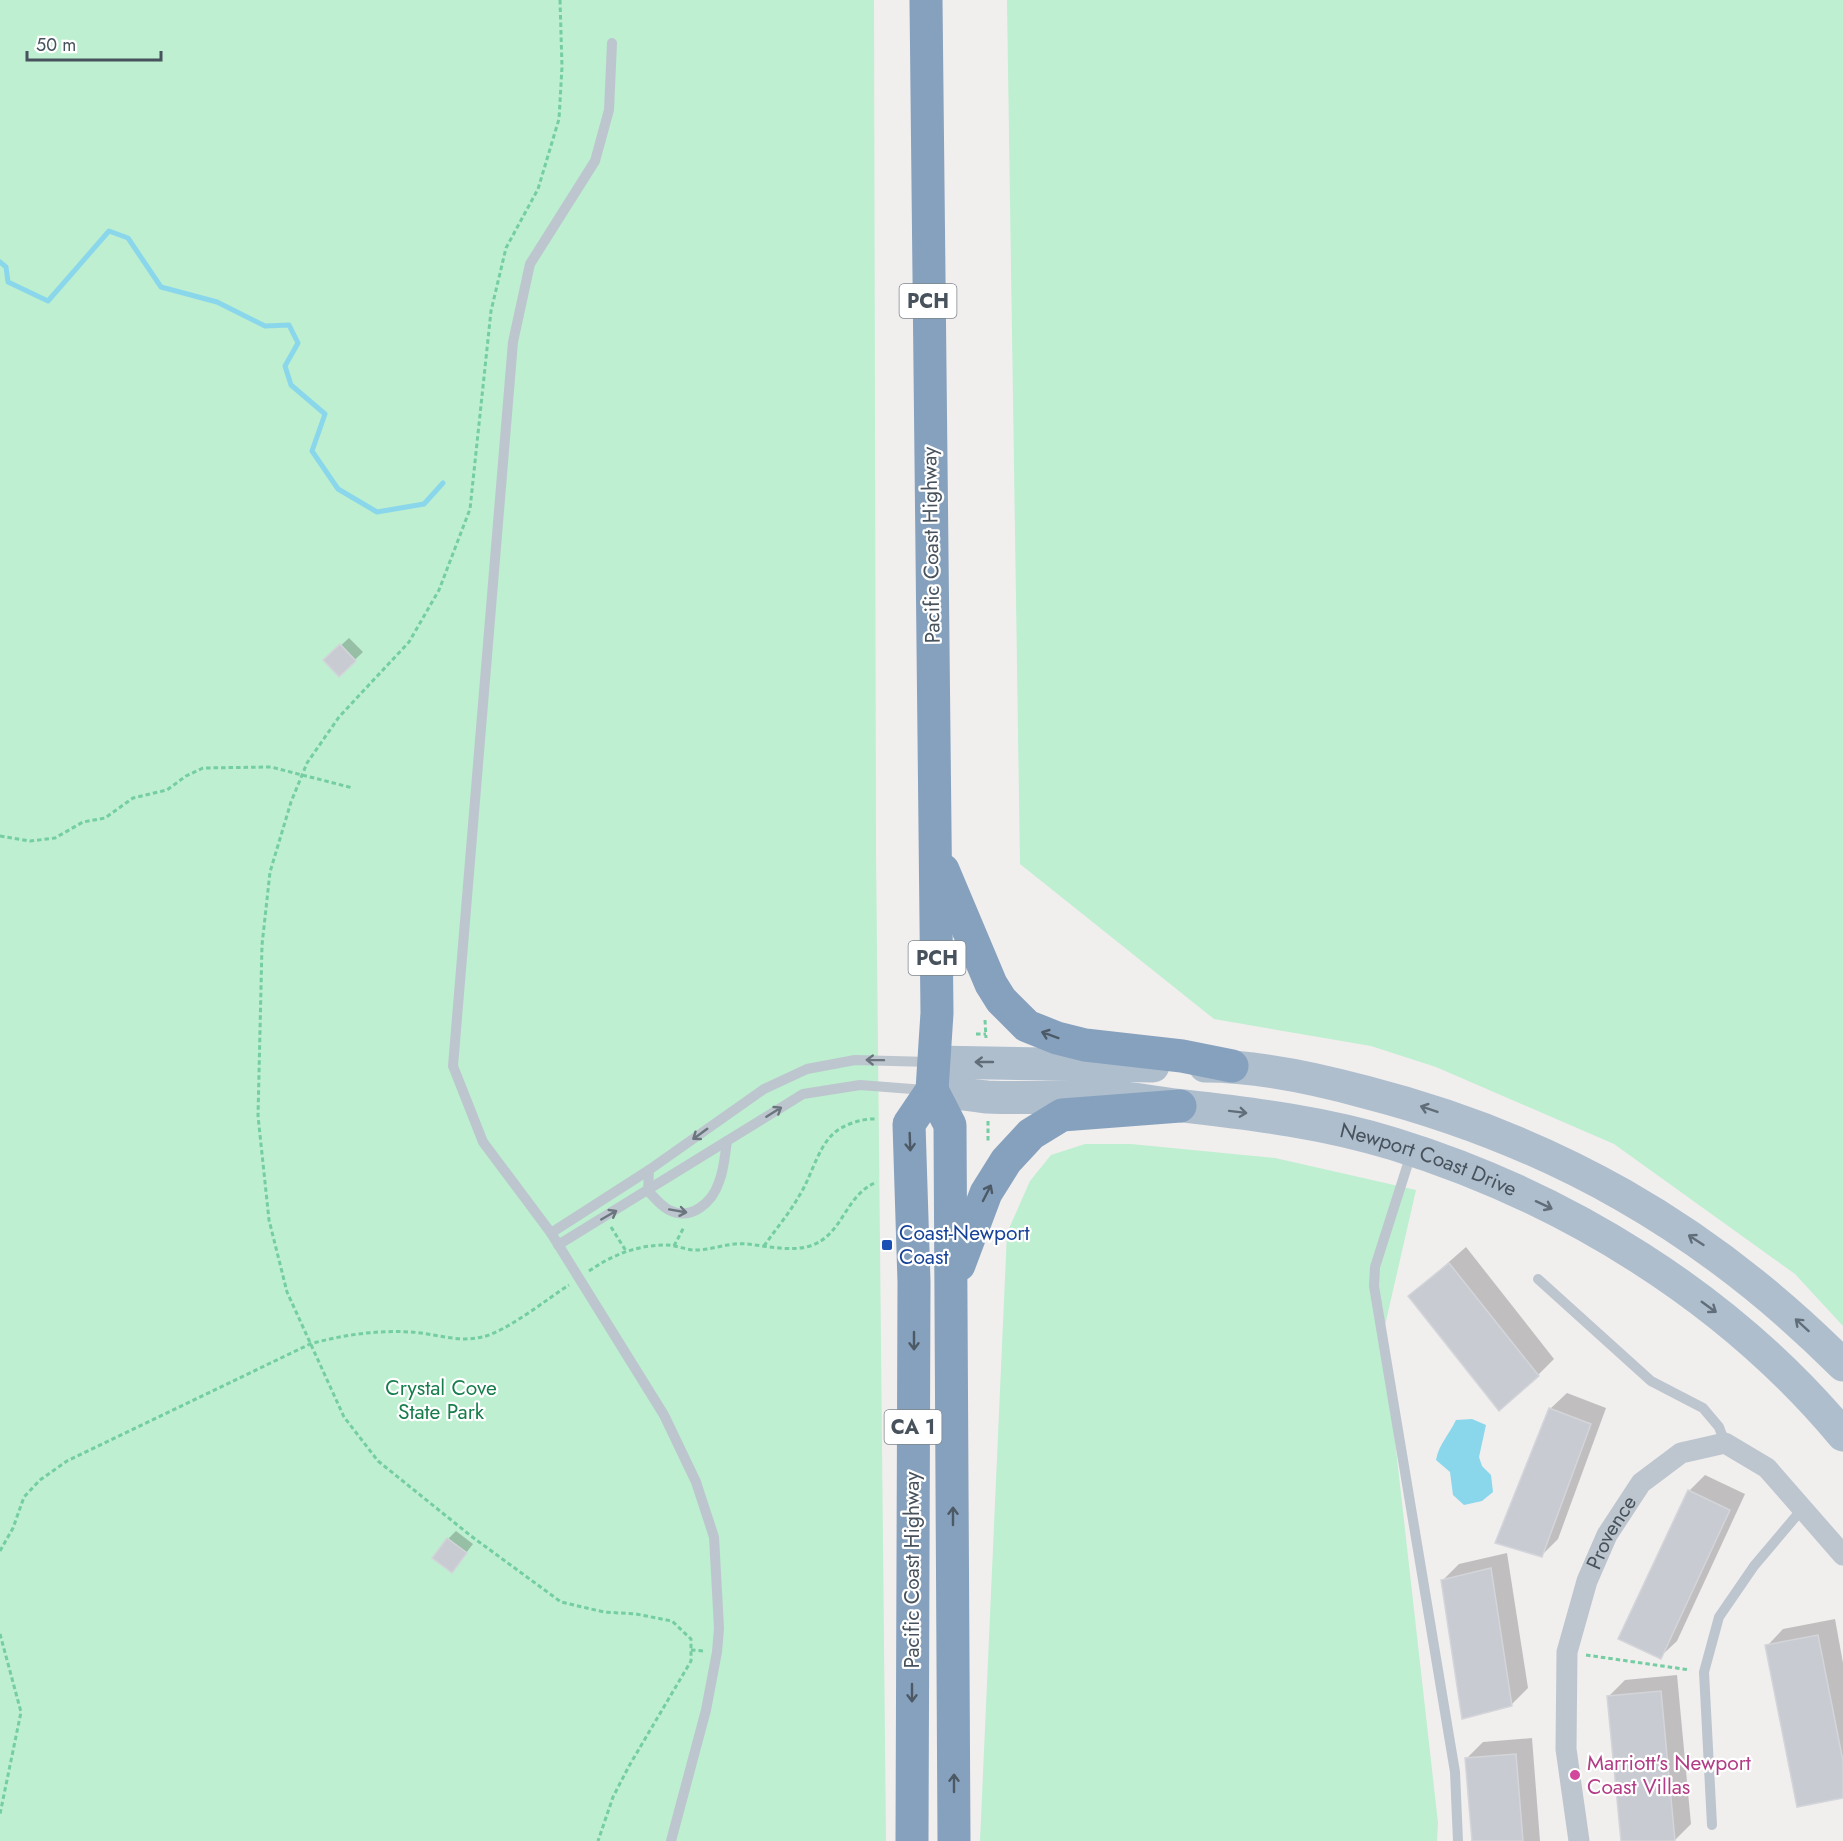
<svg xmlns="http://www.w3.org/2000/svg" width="1843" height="1841" font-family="Jost,sans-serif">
<rect width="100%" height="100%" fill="#f1eeee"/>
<!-- green -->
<g fill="#bdefd0">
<path d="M0,0H874L876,851L886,1841H0Z"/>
<path d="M1007,0H1843V1326L1795,1274L1614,1144L1436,1067L1371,1046L1214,1019L1020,864Z"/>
<path d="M1085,1144H1131L1275,1158L1416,1190L1383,1334L1438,1823L1437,1841H980L1007,1233L1030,1181L1051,1155Z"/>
</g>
<!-- water -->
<path fill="#8ad7ec" d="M1472,1419L1486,1425L1479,1457L1482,1466L1491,1475L1493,1492L1482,1501L1464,1505L1453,1495L1450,1472L1436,1460C1439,1444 1449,1435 1456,1420Z"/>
<!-- shadow -->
<g fill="#0003">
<path d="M349,638L363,652L339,675L325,660Z"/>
<path d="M1466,1247L1554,1359L1538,1375L1410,1296Z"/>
<path d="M1567,1393L1606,1408L1558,1539L1541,1556L1550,1409Z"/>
<path d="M1705,1475L1745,1494L1677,1641L1660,1657L1689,1491Z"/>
<path d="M456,1531L473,1544L452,1571L448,1539Z"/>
<path d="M1507,1553L1528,1688L1511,1705L1443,1580L1459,1564Z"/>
<path d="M1835,1619L1843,1663V1796L1767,1646L1783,1629Z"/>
<path d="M1677,1675L1691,1824L1674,1841H1623L1609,1696L1625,1680Z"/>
<path d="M1532,1738L1540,1841H1473L1467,1758L1483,1742Z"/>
</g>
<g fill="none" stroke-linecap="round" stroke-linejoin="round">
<!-- stream -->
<path stroke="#8ad7ec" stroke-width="5" d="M0,262L6,267L8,282L48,301L109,231L128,238L161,287L217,302L265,326L289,325L298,343L285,366L291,385L325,414L312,451L338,489L377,512L424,504L443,483"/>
</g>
<!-- building -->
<g fill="#c8cbd1" stroke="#d3d5da" stroke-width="1.5">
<path d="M340,644L356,661L339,677L323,660Z"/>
<path d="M1449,1263L1539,1376L1499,1411L1408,1296Z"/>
<path d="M1549,1408L1591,1424L1542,1557L1495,1543Z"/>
<path d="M1688,1490L1730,1510L1661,1659L1618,1639Z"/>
<path d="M447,1538L467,1553L452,1573L432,1558Z"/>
<path d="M1491,1568L1512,1706L1462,1719L1441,1580Z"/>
<path d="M1818,1635L1843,1761V1798L1797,1807L1765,1645Z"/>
<path d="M1661,1691L1675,1841H1621L1607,1696Z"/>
<path d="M1516,1754L1523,1841H1472L1465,1758Z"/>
</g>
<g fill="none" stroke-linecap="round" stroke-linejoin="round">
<!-- path -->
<g stroke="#75cda2" stroke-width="3" stroke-dasharray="4.5 3" stroke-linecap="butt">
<path d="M560,0L562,67L559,119L538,189L506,248L491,311L470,509L439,590L409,642L339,717L307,763L291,802L270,872L262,945L258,1116L269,1220L287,1292L344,1417L378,1461L471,1536L561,1602L604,1612L636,1614L672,1621L691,1639V1661L629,1766L613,1797L598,1841"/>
<path d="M0,836L30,841L55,838L83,822L105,818L133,798L167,790L186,776L203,768L271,767L353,788"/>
<path d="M985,1020L986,1038"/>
<path d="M976,1034H986"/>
<path d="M988,1121V1142"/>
<path d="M611,1227L626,1251"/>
<path d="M674,1246L684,1227"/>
<path d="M764,1246C775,1230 789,1214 799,1196C811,1178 817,1149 833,1134C842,1125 863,1118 876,1119"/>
<path d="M589,1271C612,1255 637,1245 666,1245C675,1245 684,1249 693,1250C710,1251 728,1242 747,1244C768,1246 790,1252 810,1246C844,1235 844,1195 877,1182"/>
<path d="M0,1551L13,1528L24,1497L40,1480L67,1461L310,1344C342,1335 376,1330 410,1332C434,1333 457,1343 482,1337C506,1332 547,1299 569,1285"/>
<path d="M0,1634L21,1712L0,1814"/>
<path d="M691,1650L704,1651"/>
<path d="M1586,1655L1690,1670"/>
</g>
<!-- lane -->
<g stroke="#bdc6ce" stroke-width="10">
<path d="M612,43L609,110L595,161L530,264L513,342L453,1066L483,1142L551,1233L664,1415L696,1482L714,1537L719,1628L717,1652L706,1710L671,1841"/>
<path d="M1411,1154L1375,1267L1374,1286L1455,1772L1458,1841"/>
<path d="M649,1170L648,1191C654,1197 661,1206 669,1210C691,1221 712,1203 719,1182C724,1170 725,1154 727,1141"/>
<path d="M551,1233L649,1170L764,1089L807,1069L855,1060L930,1062"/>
<path d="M558,1245L803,1094L860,1085L925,1090"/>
<path d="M1538,1279L1651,1381L1703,1408L1719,1427L1725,1443"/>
<path d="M1712,1825L1704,1672L1719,1617L1754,1566L1803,1508"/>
</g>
<!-- street -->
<path stroke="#bdc6ce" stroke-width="21" id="s1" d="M1579,1841L1566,1749L1567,1652L1587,1581L1607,1535L1641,1483L1681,1453L1725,1443L1767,1468L1843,1555"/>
<!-- primary -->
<g stroke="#aebecd" stroke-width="33">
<path d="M934,1062L1153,1066"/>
<path d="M1205,1066C1258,1066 1314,1078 1365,1092C1552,1140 1707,1228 1843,1365"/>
<path id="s2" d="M932,1090C950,1092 968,1095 987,1097C1032,1099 1078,1095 1124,1098C1144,1100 1164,1104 1184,1106C1255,1114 1326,1123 1394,1144C1565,1197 1728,1297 1843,1435"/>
</g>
<!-- highway -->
<g stroke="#86a1bd" stroke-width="33">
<path d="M943,870L991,984L1001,1000L1027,1026L1057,1038L1085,1045L1182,1056L1232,1066"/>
<path d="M932,1090L950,1125L954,1841"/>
<path d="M959,1265L986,1193L1006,1161L1031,1134L1062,1115L1180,1106"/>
<path d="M912,1841L914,1282L909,1124L932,1090L937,1013L926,0"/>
</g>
</g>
<!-- one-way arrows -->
<defs><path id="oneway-shaft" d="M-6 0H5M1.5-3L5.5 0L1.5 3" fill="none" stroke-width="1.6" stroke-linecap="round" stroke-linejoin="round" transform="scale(1.5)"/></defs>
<g stroke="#4d5a66">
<use href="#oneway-shaft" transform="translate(1050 1035) rotate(-160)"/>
<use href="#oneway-shaft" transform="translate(910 1142) rotate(88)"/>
<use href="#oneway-shaft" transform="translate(987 1193) rotate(-63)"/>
<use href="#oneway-shaft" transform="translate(914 1341) rotate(90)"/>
<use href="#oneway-shaft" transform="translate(953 1516) rotate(-90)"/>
<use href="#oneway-shaft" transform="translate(912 1693) rotate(90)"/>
<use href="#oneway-shaft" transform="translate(954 1783) rotate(-90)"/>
</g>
<g stroke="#6a757e">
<use href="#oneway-shaft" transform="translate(875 1060) rotate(-179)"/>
<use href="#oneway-shaft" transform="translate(774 1112) rotate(-32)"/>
<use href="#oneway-shaft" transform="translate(700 1134) rotate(144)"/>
<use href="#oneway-shaft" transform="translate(678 1211) rotate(10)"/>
<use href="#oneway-shaft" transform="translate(609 1215) rotate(-30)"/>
</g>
<g stroke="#616d78">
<use href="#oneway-shaft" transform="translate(984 1062) rotate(-180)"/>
<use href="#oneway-shaft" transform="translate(1429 1109) rotate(-161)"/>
<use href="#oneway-shaft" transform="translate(1238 1112) rotate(7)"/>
<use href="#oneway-shaft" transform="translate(1544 1205) rotate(25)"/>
<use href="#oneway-shaft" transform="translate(1696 1240) rotate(-147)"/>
<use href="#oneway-shaft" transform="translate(1709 1307) rotate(36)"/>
<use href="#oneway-shaft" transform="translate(1802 1325) rotate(-138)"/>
</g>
<!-- markers -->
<rect fill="#1a4fb4" stroke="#fff" stroke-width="2" x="881" y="1239" width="12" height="12" rx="3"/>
<circle fill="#d1479c" stroke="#fff" stroke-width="2" cx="1575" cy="1775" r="6"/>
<g text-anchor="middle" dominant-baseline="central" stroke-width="4.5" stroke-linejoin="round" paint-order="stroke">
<!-- shield labels -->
<g fill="#fff" stroke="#7e868d" stroke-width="1.5">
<rect x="899.5" y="284" width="57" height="34" rx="4.5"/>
<rect x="908.5" y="941" width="57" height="34" rx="4.5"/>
<rect x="884.5" y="1410" width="57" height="34" rx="4.5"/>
</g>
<g font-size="20" font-weight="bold" fill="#47525c">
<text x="928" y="301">PCH</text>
<text x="937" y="958">PCH</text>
<text x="913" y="1427">CA 1</text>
</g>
<!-- street labels -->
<g font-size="21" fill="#47525c" stroke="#fff">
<text transform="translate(931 545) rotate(-91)">Pacific Coast Highway</text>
<text stroke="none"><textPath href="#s2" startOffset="504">Newport Coast Drive</textPath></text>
<text stroke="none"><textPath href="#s1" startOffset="318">Provence</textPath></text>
<text transform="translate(912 1570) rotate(-90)">Pacific Coast Highway</text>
</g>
<!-- transit labels -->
<g font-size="21" fill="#164399" stroke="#fff" text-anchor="start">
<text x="899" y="1233">Coast-Newport<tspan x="899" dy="24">Coast</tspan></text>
</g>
<!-- park labels -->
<g font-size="21" fill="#177d4b" stroke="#fff">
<text x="441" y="1388">Crystal Cove<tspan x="441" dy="24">State Park</tspan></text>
</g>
<!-- hotel labels -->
<g font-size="21" fill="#b23c85" stroke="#fff" text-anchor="start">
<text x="1587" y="1763">Marriott's Newport<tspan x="1587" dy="24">Coast Villas</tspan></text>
</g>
</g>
<!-- scale -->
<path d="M27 51v9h134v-9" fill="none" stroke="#47525c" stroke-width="3"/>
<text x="36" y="51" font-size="18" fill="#47525c" stroke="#ffffff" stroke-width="4.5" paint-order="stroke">50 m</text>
</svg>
